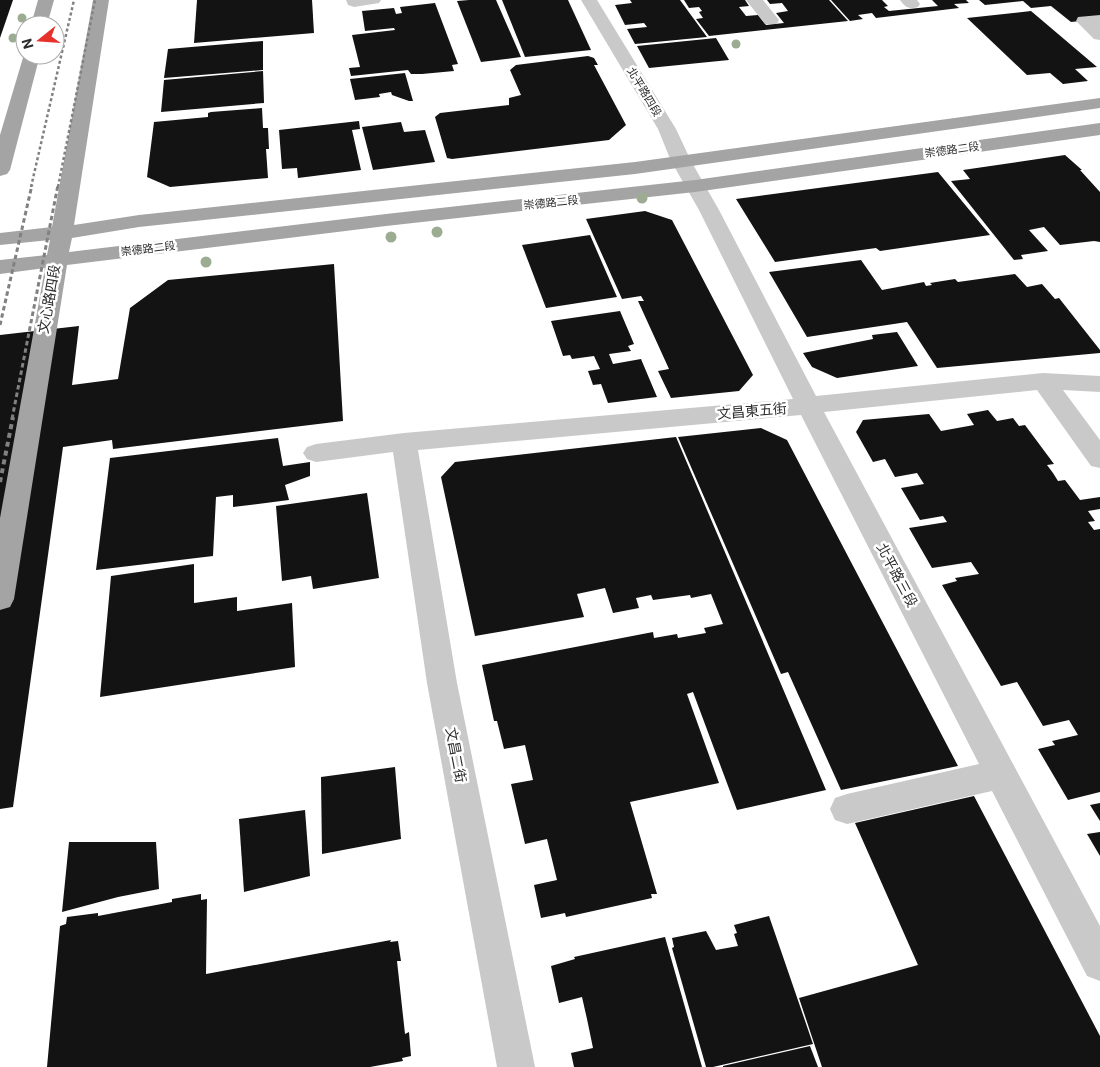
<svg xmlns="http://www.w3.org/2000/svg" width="1100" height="1067" font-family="Roboto,'Noto Sans TC',sans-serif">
<rect width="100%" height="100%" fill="#fff"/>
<!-- building -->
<g fill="#131313">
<path d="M0,0H13L0,38Z"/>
<path d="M197,0H312L314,33L194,43Z"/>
<path d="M469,0H496L521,57L481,62L457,1Z"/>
<path d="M502,0H568L591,50L525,57Z"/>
<path d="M630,0H680L707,37L635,44L627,29L647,27L644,23L625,25L615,5L632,3Z"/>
<path d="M684,0H745L749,6L739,7L746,16L758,15L766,25L784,23L776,13L788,11L782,3L770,4L767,0H829L848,21L709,36L696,19L703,18L699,12L702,11L699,7L689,8Z"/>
<path d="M831,0H882L888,6L884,7L889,11L938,6L932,0H966L969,3L954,4L959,8L876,18L872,13L858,15L863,19L850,21Z"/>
<path d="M979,0H1100V19L1071,22L1051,6L1031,8L1023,1L985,5Z"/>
<path d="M435,3L458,64L452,65L454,71L422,74H411L408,70L351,76L349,68L360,67L352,35L395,30L394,28L365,31L362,11L394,8L396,14L402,13L400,7Z"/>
<path d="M1031,11L1097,67L1075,69L1088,81L1063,84L1050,73L1027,75L967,18Z"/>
<path d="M716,38L729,60L649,68L637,46Z"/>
<path d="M263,41V70L164,78L168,49Z"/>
<path d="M588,56L594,58L598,65H594L626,125L609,140L452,159L447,158L435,117L440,113L509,105V98L521,95L510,70L516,65Z"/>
<path d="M263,71L264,103L161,112L164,80Z"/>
<path d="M405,73L413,101H409L392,95L391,92L379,94L380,97L355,100L350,79Z"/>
<path d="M262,108L263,128H268L269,149H266L268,178L170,187L147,177L154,122L208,117V113L211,112Z"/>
<path d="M359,121L360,129L352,130L361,170L298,178L297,168L282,169L279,130Z"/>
<path d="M401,122L404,132L425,130L435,162L373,170L362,127Z"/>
<path d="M1065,155L1082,170H1080L1100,192V242L1094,241L1060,245L1044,227L1029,230L1048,251L1021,255L1023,259L1014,260L951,181L970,179L963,170Z"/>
<path d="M938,172L990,235L880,251L876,248L775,262L736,199Z"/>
<path d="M645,211L672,220L753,375L739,391L671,398L658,371L669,369L638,301H644L641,296L622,299L586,219Z"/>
<path d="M590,235L617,297L546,308L522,245Z"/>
<path d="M861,260L882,290L924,282L926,286L932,285L930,283L955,279L958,282L1015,274L1027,287L1042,284L1055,299L1059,298L1100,350V353L937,368L907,322L807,337L769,272Z"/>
<path d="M334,264L343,421L113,449L112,440L63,447L13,807L0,809V335L79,326L72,385L118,379L130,308L168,280Z"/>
<path d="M620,311L634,344L628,346L631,351L609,354L613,364L641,359L657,397L608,403L601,384L593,385L588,371L600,369L594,356L572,359L570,355L563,356L551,321Z"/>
<path d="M897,332L918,366L837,378L812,367L803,353L873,339L872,335Z"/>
<path d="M988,410L997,421L1013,418L1019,426L1025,425L1054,464L1047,465L1053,473L1058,481L1065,480L1080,500L1100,497V509L1088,511L1095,521L1088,522L1094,530L1100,529V792L1068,800L1038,749L1055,745L1052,741L1078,735L1069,720L1043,726L1017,682L1001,686L942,585L957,581L955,578L979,574L971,562L932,568L909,528L947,522L943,516L920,520L901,488L924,484L917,473L895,477L885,459L873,462L856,432L863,420L929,414L941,431L974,425L967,414Z"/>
<path d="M761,428L787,440L958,766L841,790L788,672L781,674L678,437Z"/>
<path d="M676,437L826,790L737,810L693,692L687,694L719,783L630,802L657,894H651L652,898L566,917L565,913L541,918L534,885L557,880L547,839L525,844L511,784L533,780L525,745L504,749L497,721H494L482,665L653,632L654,638L677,634L678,638L706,633L704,628L723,624L711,594L691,598L690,595L653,600L651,595L636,598L639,608L613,613L605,588L577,594L584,617L475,636L441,477L455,462Z"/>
<path d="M278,438L283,466L310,462V476L285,485L289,500L233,507V495L216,497L213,556L96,570L110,458Z"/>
<path d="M367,493L379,578L313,589L311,576L282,581L276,506Z"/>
<path d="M194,564V603L237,597V611L292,603L295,667L100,697L111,576Z"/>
<path d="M395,767L401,839L322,854L321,777Z"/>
<path d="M974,796L1100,1036V1067H822L799,998L918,965L855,823Z"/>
<path d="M1100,803V821L1090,805Z"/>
<path d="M305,810L310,876L244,892L239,819Z"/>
<path d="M1100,832V856L1087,834Z"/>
<path d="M69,842H156L159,889L118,897L62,912Z"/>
<path d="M201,894V900L207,899L206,974L391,940L390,942L398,941L401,961H397L405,1034L409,1032L411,1056L402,1058L403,1061L370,1067H47L60,926L66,924L67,917L98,913V916L172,902V899Z"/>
<path d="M769,916L813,1044L713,1067H706L672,948L674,947L672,938L706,931L716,950L738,946L734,934L737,933L734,925Z"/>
<path d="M665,937L702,1067H574L571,1053L593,1048L587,1019L582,997L559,1003L551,966L575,959L574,957Z"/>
<path d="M810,1046L818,1067H723V1066Z"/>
</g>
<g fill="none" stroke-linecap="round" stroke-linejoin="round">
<!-- minor -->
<g fill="#c9c9c9" fill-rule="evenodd">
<path d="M346,0H381L379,3L354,7L348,5Z"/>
<path d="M581,0H597L676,129L691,161L719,210L816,396L1043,373L1100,376V392L1063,390L1100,440V468L1091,466L1037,390L824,412L1100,926V981L1087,976L992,791L847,824L835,820L830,809L835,798L847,794L979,764L801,415L418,450L457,683L535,1067H497L427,683L393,452L316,462L307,459L303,453L307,447L316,444L404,433L793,399L699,210L671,161L658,129Z"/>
<path d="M746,0H763L779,20L777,24H765Z"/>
<path d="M900,0H917L920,4L918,7C909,10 905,7 900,0Z"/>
<path d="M1100,15V40L1094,39L1076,21L1078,17Z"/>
</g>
<!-- major -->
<g fill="#a4a4a4" fill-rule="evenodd">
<path d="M38,0H54L47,25H31Z"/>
<path d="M93,0H109L74,225L139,215L635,162L1100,98V108L635,174L139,227L72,238L69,252L386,214L695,180L1100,123V135L695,192L386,226L67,265L14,599L10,607L0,610V518L45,268L0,274V260L47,255L50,240L0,245V233L52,227Z"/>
<path d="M25,51V55H40L10,170L7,174L0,176V135Z"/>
</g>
<!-- rail-far2 -->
<g stroke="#818181" stroke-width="2.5" stroke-dasharray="3 2.5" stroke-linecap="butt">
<path d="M31,187L74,0"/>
<path d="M58,187L95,0"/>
</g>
<!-- rail-far1 -->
<g stroke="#818181" stroke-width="3" stroke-dasharray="4.5 3" stroke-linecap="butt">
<path d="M0,325L32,185"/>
<path d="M12,419L58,185"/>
</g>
<!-- rail -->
<path stroke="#818181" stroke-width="4" stroke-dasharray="5 4" stroke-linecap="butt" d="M0,482L13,417"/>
</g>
<!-- trees -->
<g fill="#9cac93">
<circle cx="22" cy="18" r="4.5"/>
<circle cx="13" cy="38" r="4.5"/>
<circle cx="736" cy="44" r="4.5"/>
<circle cx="642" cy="198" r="5.5"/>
<circle cx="437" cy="232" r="5.5"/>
<circle cx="391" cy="237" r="5.5"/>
<circle cx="206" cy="262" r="5.5"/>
</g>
<g text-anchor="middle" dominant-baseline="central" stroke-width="5" stroke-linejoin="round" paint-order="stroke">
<!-- far-street labels -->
<g font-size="11" fill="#2c2c2c" stroke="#fff">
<text transform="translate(644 92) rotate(59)">北平路四段</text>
<text transform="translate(952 150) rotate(-8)">崇德路二段</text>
<text transform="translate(551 203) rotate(-6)">崇德路二段</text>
<text transform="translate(148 249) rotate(-7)">崇德路二段</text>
</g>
<!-- street labels -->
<g font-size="14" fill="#2c2c2c" stroke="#fff">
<text transform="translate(49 299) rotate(-80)">文心路四段</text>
<text transform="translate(752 411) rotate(-5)">文昌東五街</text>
<text transform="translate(897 575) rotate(62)">北平路三段</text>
<text transform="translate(456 755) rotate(79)">文昌二街</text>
</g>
</g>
<!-- north arrow -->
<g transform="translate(40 40) rotate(253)"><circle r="24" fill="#ffffff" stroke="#ababab"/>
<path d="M0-4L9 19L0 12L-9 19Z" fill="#e6312c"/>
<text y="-8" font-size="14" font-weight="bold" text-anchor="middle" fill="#2c2c2c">N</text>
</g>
</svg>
